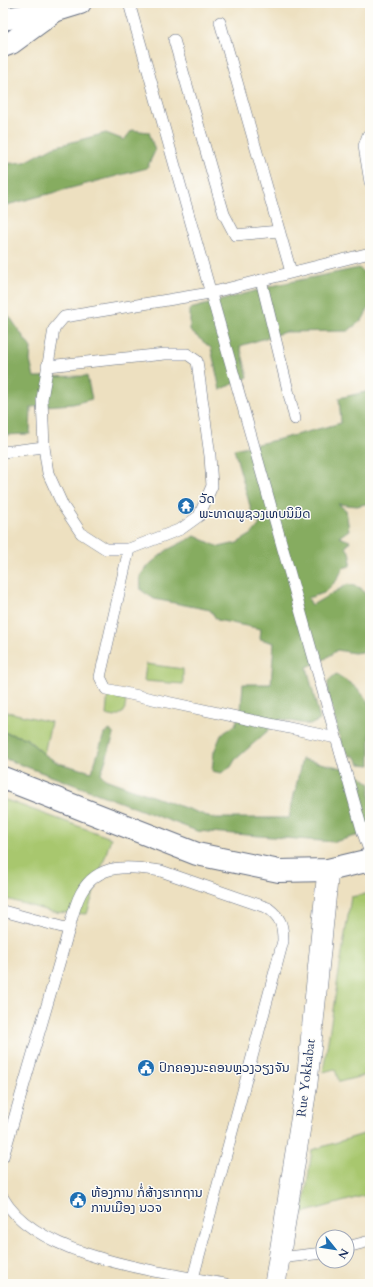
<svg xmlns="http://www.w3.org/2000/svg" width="373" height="1287" font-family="Cardo,'Noto Sans Lao',serif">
<rect width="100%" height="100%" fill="#fdfcf7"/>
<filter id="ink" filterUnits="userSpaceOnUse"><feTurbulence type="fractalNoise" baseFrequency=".025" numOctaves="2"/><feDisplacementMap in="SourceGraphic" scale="8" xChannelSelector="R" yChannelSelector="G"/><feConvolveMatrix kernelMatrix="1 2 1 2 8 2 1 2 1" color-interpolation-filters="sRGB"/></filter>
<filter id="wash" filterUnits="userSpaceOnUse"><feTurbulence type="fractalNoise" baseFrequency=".012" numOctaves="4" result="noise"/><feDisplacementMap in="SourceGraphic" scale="16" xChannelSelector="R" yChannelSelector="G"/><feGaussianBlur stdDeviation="0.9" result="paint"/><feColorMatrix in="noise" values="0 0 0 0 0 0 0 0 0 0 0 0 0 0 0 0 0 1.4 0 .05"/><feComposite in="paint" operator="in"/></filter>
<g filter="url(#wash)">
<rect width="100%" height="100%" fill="#ede0c0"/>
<!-- green -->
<g fill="#a8c76e" stroke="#627b66">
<path d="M3,3H26L3,12Z"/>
<path d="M146,664L183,669V684L144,681Z"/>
<path d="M108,693L127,697L124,712L115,717L106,715Z"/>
<path d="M3,711L51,722L44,754L26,738L3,732Z"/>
<path d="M3,799L111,838L87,914L52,912L3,898Z"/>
<path d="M370,893V1074L339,1082L335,1069L323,1072L351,897Z"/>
<path d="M370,1132V1194L303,1213L312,1150Z"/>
</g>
<!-- forest -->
<g fill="#86ac61" stroke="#506e60">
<path d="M132,130L149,132L155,151L147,168L3,206V164L25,162L53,147L106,133L124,140Z"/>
<path d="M359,268L370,279V292L368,296L370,305L363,319L348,331L285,332L240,346L248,377L220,390L211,348L190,331V309L280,284Z"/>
<path d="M3,307L31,348L30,361L34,377L87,376L92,399L73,404L31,407L30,434L3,435Z"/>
<path d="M370,391V503L357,506L338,504L346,510L349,530L339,537L350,541L346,547L351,555L350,566L343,568L337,580L324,593L308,598L312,605L348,584L361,588L370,601V638L369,640L370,651L354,653L337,650L325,659L307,667L320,720L310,725L281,719L235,760L231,767L221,773L212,771L214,752L221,735L235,725L241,710L243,684H271L274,643L260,639L261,629L217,620L210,610L154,599L141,590L140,576L150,564L167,550L195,536L219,547L237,543L252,534L260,524L254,520L234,449L276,440L341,423L339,398Z"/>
<path d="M336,674C350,683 364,691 370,707V765L360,764L355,756H350L342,746L328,693V681Z"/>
<path d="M110,730L114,735L101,774L105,779L213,818H289L302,759L352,770L370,783V832L334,842L197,831L3,758V732L25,738L44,754L58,763L92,772L104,734Z"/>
</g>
</g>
<g filter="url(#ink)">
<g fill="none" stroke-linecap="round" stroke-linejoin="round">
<!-- service casing -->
<g stroke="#646d80" stroke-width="12">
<g id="service">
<path d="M129,3L363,833L370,853"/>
<path d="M220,22L291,272"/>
<path d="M174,40L224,214L235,235L279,231"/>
<path d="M370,134L368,135L364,146L370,182"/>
<path d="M261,280L295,419"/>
<path d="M47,366L165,354H187L197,361L210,456L212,486L199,516L181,529L129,549H106L81,533L63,506L48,473L44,447L42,399L54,329L64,317L210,293L370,253"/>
<path d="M3,452L44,447"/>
<path d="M129,549L100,677L106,689L336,738"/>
<path d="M3,911L69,929"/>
<path d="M3,1157L69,929C72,917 75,904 81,893C98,862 130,866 161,871L268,908C281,918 283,925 283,941L193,1278"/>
<path d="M3,1198C37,1258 162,1272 225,1284"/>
<path d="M347,1247L370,1241"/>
<path d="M279,1258L323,1253"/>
</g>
</g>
<!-- minor casing -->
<g stroke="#646d80" stroke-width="22">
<path id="minor" d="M275,1284L307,1083L328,870"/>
</g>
<!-- tertiary casing -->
<g stroke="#646d80" stroke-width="24">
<g id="tertiary">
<path d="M3,19L54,11L80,3"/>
<path d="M3,46L11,43L52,13"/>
<path d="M3,778L197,854L279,871L328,870L370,860"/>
</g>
</g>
<!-- service -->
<use href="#service" stroke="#fff" stroke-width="11"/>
<!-- minor -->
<use href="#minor" stroke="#fff" stroke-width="21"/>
<!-- tertiary -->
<use href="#tertiary" stroke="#fff" stroke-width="22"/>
</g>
</g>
<!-- icons -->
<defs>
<g id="temple-disc" transform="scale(0.9)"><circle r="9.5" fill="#1f6fb2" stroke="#fdfcf7"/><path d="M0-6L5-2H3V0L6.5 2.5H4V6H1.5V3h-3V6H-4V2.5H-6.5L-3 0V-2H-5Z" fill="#fff"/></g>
<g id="civic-disc" transform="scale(0.9)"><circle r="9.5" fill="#1f6fb2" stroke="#fdfcf7"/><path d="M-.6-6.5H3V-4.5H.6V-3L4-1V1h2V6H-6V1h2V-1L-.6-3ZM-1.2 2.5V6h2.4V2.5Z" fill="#fff"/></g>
</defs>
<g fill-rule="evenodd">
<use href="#temple-disc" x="186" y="506"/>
<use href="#civic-disc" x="146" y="1068"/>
<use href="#civic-disc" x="78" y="1200"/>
</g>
<g text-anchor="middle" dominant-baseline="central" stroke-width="3" stroke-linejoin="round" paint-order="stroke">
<!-- poi labels -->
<g font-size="13" fill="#1b2f5e" stroke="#fdfcf7" text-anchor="start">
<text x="199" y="499">ວັດ<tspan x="199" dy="15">ພະທາດພູຊວງເທບນິມິດ</tspan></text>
<text x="159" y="1068">ປົກຄອງນະຄອນຫຼວງວຽງຈັນ</text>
<text x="91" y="1193">ຫ້ອງການ ກໍ່ສ້າງຮາກຖານ<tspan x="91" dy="15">ການເມືອງ ນວຈ</tspan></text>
</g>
<!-- street labels -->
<g font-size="13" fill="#1b2f5e" stroke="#fdfcf7">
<text transform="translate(306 1078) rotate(-83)">Rue Yokkabat</text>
</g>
</g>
<!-- margin -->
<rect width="373" height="1287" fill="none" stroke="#fdfcf7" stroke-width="16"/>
<!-- north arrow -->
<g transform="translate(335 1249) rotate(120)"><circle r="19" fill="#fdfcf7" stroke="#a3aaba"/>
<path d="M0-3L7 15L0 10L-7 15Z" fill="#1f6fb2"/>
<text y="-6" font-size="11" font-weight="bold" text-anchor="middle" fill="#1b2f5e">N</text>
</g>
</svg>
